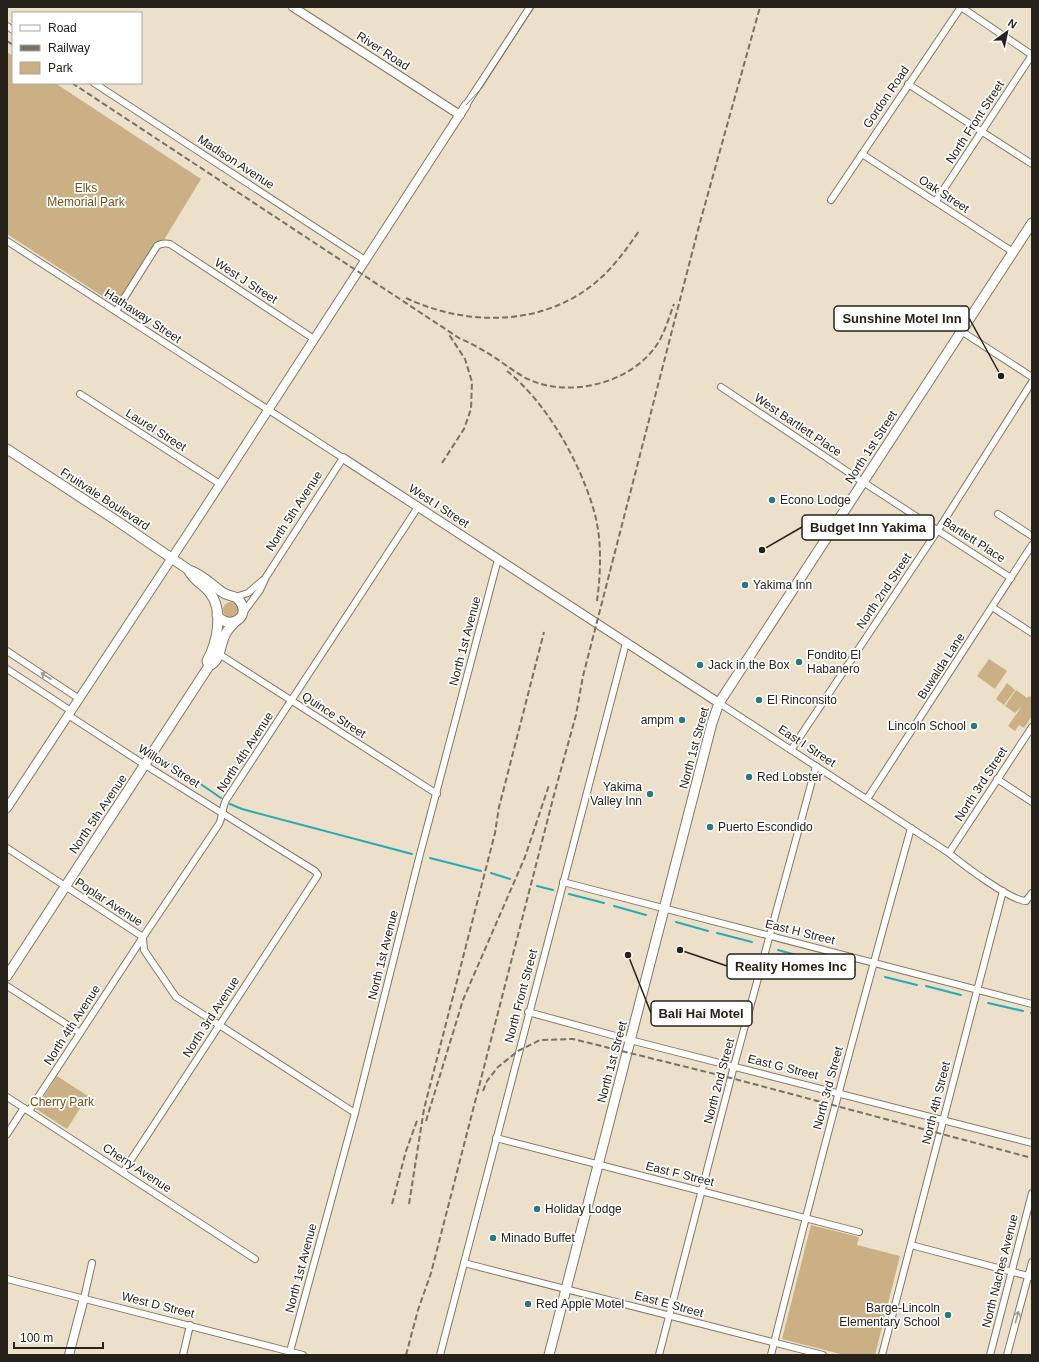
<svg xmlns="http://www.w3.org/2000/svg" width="1039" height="1362" font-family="Helvetica,sans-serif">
<rect width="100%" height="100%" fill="#ede0ca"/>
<!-- green -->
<g fill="#cab084">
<path d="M7,52L13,56V83H55L201,179L122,309L7,234Z"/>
<circle cx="231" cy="610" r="8"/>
<path d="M989,659L1007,671L995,689L977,676Z"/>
<path d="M1007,683L1015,690L1004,705L996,699Z"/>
<path d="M1016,690L1027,698L1029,696L1032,698V716L1024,728L1019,725L1015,731L1008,726L1022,706L1015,713L1005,706Z"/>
<path d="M57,1076L88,1096L67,1129L36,1109Z"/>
<path d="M811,1225L859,1237L857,1245L900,1256L875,1355H844L782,1339Z"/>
</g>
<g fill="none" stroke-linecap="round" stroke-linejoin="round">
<!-- stream -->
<g stroke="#29aab3" stroke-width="2">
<path d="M164,759L221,798"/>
<path d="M230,804L242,809L412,854"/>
<path d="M430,858L481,871"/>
<path d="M491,873L510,879"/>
<path d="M537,886L553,890"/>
<path d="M569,894L604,903"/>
<path d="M614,906L646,915"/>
<path d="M676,922L708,931"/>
<path d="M717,933L752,942"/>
<path d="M778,950L814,960"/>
<path d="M824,962L855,970"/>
<path d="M885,977L917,985"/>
<path d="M926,986L961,995"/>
<path d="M988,1003L1023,1011"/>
<path d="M1031,1013H1032"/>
</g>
<!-- minor casing -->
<g stroke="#827762" stroke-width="8">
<g id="minor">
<path d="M961,7L1032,55"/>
<path d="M7,26L13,30"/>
<path d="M94,83L365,260"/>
<path d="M908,84L1032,164"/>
<path d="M466,105L530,7"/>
<path d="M862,154L1013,252"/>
<path d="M831,200L961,7"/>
<path d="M936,201L1032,55"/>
<path d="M7,241L343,458L266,577L260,590L243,613"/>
<path d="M116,311L157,246C161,243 165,243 170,244L314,339"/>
<path d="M961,331L1032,377"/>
<path d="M721,387L863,482L1011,578"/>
<path d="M80,394L220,484"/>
<path d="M998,514L1032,536"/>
<path d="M235,597L248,593L263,580"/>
<path d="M992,607L1032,633"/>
<path d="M7,651L78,698"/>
<path d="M219,654L437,794"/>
<path d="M7,669L71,711"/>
<path d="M719,703L949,853C962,864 1011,901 1026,901L1032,893"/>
<path d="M68,715L145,765L315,871L318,875L123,1172"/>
<path d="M791,750L938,530L1032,382"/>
<path d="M997,779L1032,802"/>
<path d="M867,799L1032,545"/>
<path d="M7,848L143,937L144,950L176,997L355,1113"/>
<path d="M949,853L1032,727"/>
<path d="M563,882L1032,1004"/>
<path d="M7,986L80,1033"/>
<path d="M528,1012L630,1040L1032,1143"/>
<path d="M7,1097L255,1259"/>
<path d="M29,1111L143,937L219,824C223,816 222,808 226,800L418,507"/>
<path d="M7,1134L24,1108"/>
<path d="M496,1138L859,1232"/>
<path d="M911,1245L1032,1277"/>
<path d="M464,1263L823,1355"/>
<path d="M7,1279L303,1355"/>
<path d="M84,1298L92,1263"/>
<path d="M183,1355L190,1325"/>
<path d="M289,1355L355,1113L419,858L498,559"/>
<path d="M440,1355L626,643"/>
<path d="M659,1355L734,1066L816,766"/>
<path d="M771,1355C815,1179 862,1003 911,828"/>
<path d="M882,1355L1003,891"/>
<path d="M990,1355L1032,1193"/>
<path d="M1007,1355L1032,1262"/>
</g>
</g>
<!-- tertiary casing -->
<g stroke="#827762" stroke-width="10">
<g id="tertiary">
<path d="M293,7L460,115"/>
<path d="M343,458L719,703"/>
<path d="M7,808L193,526L466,105"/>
<path d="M69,1355L84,1298"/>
</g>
</g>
<!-- secondary casing -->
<g stroke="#827762" stroke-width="11">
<g id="secondary">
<path d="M7,449L117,521L189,570C202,574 211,584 222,592C227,596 232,595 237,598C239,600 241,602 242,605C248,621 226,629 217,615"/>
<path d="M189,571C194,581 204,585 210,593C224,611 217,643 207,661L209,666"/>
<path d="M7,976L209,666C221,661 220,645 225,635C227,630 231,626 235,622"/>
<path d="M549,1355L712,723L719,703L1032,223"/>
</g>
</g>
<!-- minor -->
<use href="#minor" stroke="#fff" stroke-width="6"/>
<!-- tertiary -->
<use href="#tertiary" stroke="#fff" stroke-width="8"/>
<!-- secondary -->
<use href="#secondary" stroke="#fff" stroke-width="9"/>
<!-- tram -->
<path stroke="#797163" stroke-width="1" d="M466,105L481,89L534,7"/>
<!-- rail -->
<g stroke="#797163" stroke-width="2" stroke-dasharray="6 3" stroke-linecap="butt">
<path d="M7,41L13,45"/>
<path d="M72,83L459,338C471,343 483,350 494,357C506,365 517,374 530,380C571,398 630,383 656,346C665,333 669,317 674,304"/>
<path d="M406,298C470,328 551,327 605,274C618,261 628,247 639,231"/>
<path d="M507,371C547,403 580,462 594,511C602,539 601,571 597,601"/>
<path d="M442,463L464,429L471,409L472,382L465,359L448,333"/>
<path d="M483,1091L487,1081L498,1067L518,1051L540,1040L573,1039L731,1078L1032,1158"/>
<path d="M426,1121L463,1000L525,857L549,785"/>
<path d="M392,1204L406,1151L418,1118"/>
<path d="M409,1204L424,1109L485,872L495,833L499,807L505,784L544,632"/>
<path d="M406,1355L418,1310L431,1273L555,791L576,715L583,676L699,226L760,7"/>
</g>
</g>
<!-- one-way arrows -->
<defs><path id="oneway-shaft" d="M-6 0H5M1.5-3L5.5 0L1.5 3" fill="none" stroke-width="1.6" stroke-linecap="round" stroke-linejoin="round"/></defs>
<g stroke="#9d9b98">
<use href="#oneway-shaft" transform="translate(46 676) rotate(-147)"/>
<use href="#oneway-shaft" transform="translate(1017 1317) rotate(-75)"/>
</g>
<!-- markers -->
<g fill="#2d777c" stroke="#fff" stroke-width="1.5">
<circle cx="772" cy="500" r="4"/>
<circle cx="745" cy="585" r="4"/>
<circle cx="799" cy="662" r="4"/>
<circle cx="700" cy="665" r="4"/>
<circle cx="759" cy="700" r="4"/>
<circle cx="682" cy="720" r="4"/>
<circle cx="974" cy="726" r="4"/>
<circle cx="749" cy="777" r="4"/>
<circle cx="650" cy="794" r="4"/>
<circle cx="710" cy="827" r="4"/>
<circle cx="537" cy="1209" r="4"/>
<circle cx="493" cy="1238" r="4"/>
<circle cx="528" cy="1304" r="4"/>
<circle cx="948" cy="1315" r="4"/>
</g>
<g text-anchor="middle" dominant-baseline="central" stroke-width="3.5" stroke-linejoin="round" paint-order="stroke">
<!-- street labels -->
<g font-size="12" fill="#262119" stroke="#fff">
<text transform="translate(383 51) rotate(33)">River Road</text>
<text transform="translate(886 97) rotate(-56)">Gordon Road</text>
<text transform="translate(975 122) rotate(-57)">North Front Street</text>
<text transform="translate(236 162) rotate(33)">Madison Avenue</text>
<text transform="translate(944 194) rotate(33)">Oak Street</text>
<text transform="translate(246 281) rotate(33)">West J Street</text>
<text transform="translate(143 316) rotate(33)">Hathaway Street</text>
<text transform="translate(798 425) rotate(34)">West Bartlett Place</text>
<text transform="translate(156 430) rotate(32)">Laurel Street</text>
<text transform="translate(871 447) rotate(-57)">North 1st Street</text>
<text transform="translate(105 499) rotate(33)">Fruitvale Boulevard</text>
<text transform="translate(439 506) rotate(33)">West I Street</text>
<text transform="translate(294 511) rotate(-57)">North 5th Avenue</text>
<text transform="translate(974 540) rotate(33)">Bartlett Place</text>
<text transform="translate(884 591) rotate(-56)">North 2nd Street</text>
<text transform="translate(465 641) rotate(-75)">North 1st Avenue</text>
<text transform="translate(941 666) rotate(-57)">Buwalda Lane</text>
<text transform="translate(334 715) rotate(33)">Quince Street</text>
<text transform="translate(807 746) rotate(33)">East I Street</text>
<text transform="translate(694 748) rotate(-75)">North 1st Street</text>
<text transform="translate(245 752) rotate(-57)">North 4th Avenue</text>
<text transform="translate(169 766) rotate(32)">Willow Street</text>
<text transform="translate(981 784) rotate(-57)">North 3rd Street</text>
<text transform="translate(98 814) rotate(-56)">North 5th Avenue</text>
<text transform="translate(109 902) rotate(33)">Poplar Avenue</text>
<text transform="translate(800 932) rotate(14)">East H Street</text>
<text transform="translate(383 955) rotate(-76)">North 1st Avenue</text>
<text transform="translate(521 996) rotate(-75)">North Front Street</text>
<text transform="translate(211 1017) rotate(-57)">North 3rd Avenue</text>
<text transform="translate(72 1025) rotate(-57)">North 4th Avenue</text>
<text transform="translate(612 1062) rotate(-75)">North 1st Street</text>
<text transform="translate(783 1067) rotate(14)">East G Street</text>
<text transform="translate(719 1081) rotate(-75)">North 2nd Street</text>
<text transform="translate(828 1088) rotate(-75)">North 3rd Street</text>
<text transform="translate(936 1103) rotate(-76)">North 4th Street</text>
<text transform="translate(137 1168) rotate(33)">Cherry Avenue</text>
<text transform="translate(680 1174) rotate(14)">East F Street</text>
<text transform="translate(301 1268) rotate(-75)">North 1st Avenue</text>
<text transform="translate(1000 1271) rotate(-76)">North Naches Avenue</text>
<text transform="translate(669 1304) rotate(15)">East E Street</text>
<text transform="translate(158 1305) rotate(14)">West D Street</text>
</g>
<!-- park labels -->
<g font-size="12" fill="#6e5118" stroke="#fff">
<text x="86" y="188">Elks<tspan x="86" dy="14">Memorial Park</tspan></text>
<text x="62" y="1102">Cherry Park</text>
</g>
<!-- poi labels -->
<g font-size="12" fill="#262119" stroke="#fff" text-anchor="start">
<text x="780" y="500">Econo Lodge</text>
<text x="753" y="585">Yakima Inn</text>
<text x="807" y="655">Fondito El<tspan x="807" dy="14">Habanero</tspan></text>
<text x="708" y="665">Jack in the Box</text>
<text x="767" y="700">El Rinconsito</text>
<text x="674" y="720" text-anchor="end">ampm</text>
<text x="966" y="726" text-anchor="end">Lincoln School</text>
<text x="757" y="777">Red Lobster</text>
<text x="642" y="787" text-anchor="end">Yakima<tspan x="642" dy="14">Valley Inn</tspan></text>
<text x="718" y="827">Puerto Escondido</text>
<text x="545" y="1209">Holiday Lodge</text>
<text x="501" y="1238">Minado Buffet</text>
<text x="536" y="1304">Red Apple Motel</text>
<text x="940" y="1308" text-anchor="end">Barge-Lincoln<tspan x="940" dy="14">Elementary School</tspan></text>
</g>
</g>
<!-- callouts -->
<path fill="none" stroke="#262119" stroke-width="1.5" d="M1001 376L969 318M762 550L802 527M680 950L727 966M628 955L651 1013"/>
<g fill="#262119" stroke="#fff" stroke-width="1.5">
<circle cx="1001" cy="376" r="4"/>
<circle cx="762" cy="550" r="4"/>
<circle cx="680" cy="950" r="4"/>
<circle cx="628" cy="955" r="4"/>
</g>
<g fill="#fff" stroke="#262119" stroke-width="1.5">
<rect x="834" y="306" width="135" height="25" rx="4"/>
<rect x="802" y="515" width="132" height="25" rx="4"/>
<rect x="727" y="954" width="128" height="25" rx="4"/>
<rect x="651" y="1001" width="101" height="25" rx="4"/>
</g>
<g font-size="13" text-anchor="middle" font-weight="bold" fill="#262119">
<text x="902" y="323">Sunshine Motel Inn</text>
<text x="868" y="532">Budget Inn Yakima</text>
<text x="791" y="971">Reality Homes Inc</text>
<text x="701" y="1018">Bali Hai Motel</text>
</g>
<!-- border -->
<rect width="1039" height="1362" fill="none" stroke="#262119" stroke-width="16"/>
<!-- legend -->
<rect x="12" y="12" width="130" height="72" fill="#ffffff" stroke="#a8a6a3"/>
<rect x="20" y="25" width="20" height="6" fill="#ffffff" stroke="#a8a6a3"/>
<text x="48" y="32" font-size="12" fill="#262119">Road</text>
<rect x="20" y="45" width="20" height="6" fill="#797163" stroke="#a8a6a3"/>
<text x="48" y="52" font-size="12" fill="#262119">Railway</text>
<rect x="20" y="62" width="20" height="12" fill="#cab084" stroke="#a8a6a3"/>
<text x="48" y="72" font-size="12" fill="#262119">Park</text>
<!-- north arrow -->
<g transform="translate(1007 32) rotate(33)" stroke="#ffffff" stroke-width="3" paint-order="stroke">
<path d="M0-3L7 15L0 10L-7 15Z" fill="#262119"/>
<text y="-6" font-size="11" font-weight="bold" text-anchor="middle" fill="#262119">N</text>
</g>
<!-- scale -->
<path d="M14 1342v6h89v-6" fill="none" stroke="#262119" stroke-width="2"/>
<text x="20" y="1342" font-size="12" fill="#262119" stroke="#ffffff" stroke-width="3" paint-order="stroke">100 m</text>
</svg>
